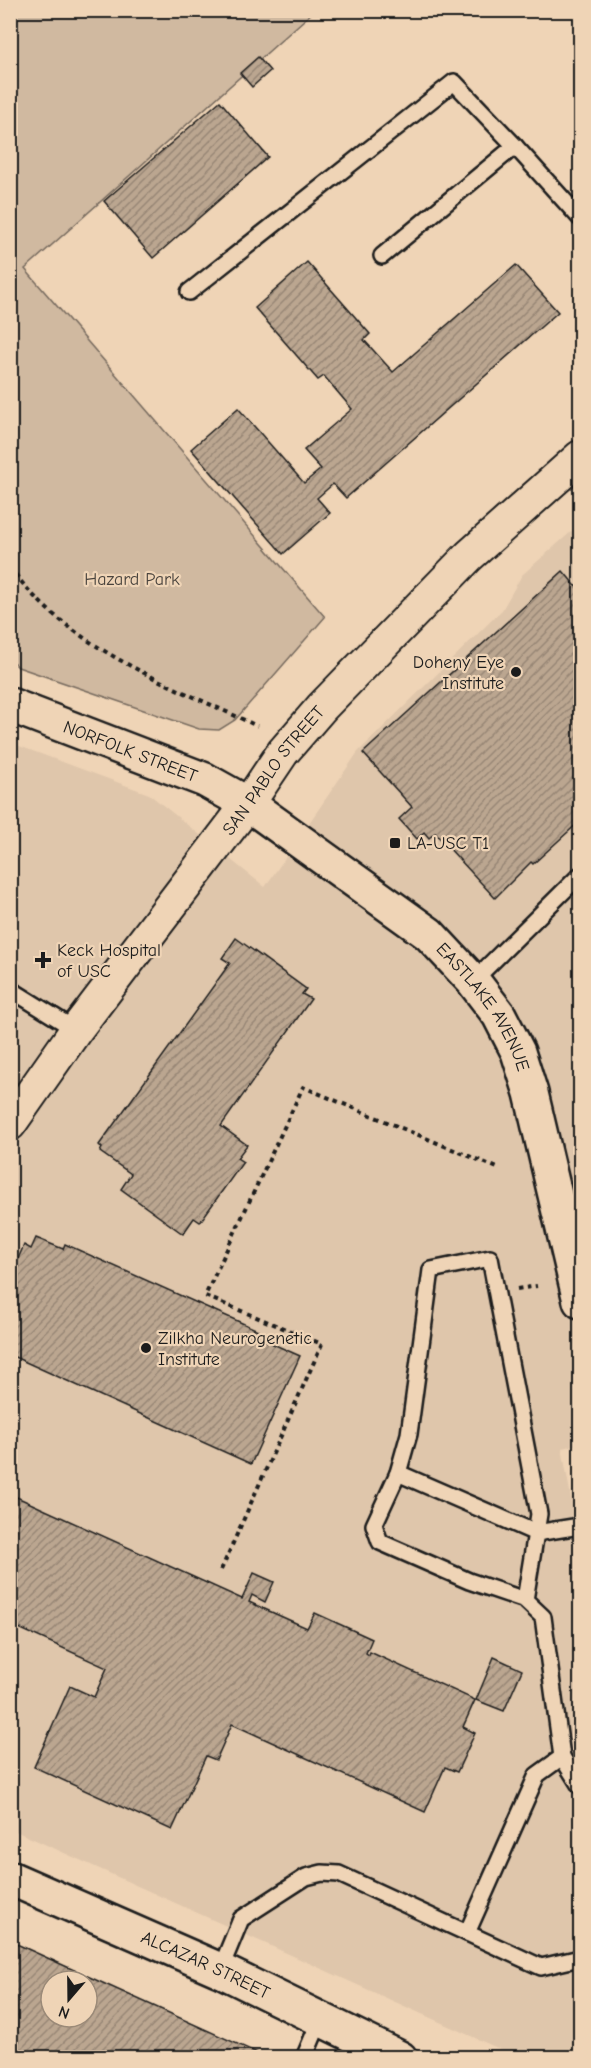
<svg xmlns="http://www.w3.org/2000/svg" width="591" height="2068" font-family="'Comic Neue',sans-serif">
<defs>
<pattern id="building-hatch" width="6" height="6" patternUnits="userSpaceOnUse" patternTransform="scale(1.5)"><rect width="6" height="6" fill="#bba690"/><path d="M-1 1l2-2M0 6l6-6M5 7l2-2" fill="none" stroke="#978675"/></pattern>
</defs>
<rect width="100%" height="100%" fill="#efd4b6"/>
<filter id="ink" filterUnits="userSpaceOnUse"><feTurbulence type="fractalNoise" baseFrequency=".0167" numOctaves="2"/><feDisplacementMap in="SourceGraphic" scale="12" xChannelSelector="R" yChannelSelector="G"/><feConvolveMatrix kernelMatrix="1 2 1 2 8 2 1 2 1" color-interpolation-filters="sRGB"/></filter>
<g filter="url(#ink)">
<!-- built -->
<path fill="#dfc6ab" d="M580,524V1444L562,1448L580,1547V2057L534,2058L513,2055L11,1829V743L149,794L265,887L358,752L502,610L522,575Z"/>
<!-- park -->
<path fill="#d0b9a0" stroke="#766a5e" stroke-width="1.5" d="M11,11H314L25,269L325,617L235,720L219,730L199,729L18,667L11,660Z"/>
<!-- building -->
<g fill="url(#building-hatch)" stroke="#1c1c1c" stroke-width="1.5" fill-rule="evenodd">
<path d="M258,57L270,71L252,87L240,73Z"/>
<path d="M220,101L268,157L153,258L104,201Z"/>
<path d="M307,262L370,334L364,340L393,372L516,265L558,312L346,498L333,484L317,498L330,513L283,554L191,449L238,408L304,483L321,469L304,450L352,409L324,376L318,380L255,308Z"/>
<path d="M563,571L580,591V821L533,864L531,862L495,898L435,833L429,838L424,832L417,839L399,819L412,807L363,753Z"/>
<path d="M236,938L306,989L302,994L311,999L221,1126L247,1145L237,1158L243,1162L200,1222L194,1218L183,1234L121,1189L131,1174L100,1152L102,1148L99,1145L230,963L222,958Z"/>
<path d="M36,1238L63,1249L65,1244L269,1335L266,1341L300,1356L251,1464L10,1355V1294L16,1285L10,1283V1277L24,1245L31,1249Z"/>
<path d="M10,1494L242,1599L254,1573L274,1582L265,1602L252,1595L249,1602L307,1628L315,1613L372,1639L366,1653L369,1655L370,1652L475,1700L463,1727L475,1733L457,1772L445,1767L425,1812L232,1724L216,1760L206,1756L172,1830L34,1767L70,1686L94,1697L107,1668L10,1624Z"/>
<path d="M494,1657L522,1670L504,1711L476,1700Z"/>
<path d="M10,1941L264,2056V2058H10ZM51,1981H87V2017H51Z"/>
</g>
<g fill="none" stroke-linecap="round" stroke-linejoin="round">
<!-- service casing -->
<g stroke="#1c1c1c" stroke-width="20">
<g id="service">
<path d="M382,256L515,146L580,218"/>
<path d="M189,292L454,82L515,146"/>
<path d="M473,981L580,875"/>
<path d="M10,989L76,1030"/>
<path d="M398,1473L536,1533L580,1526"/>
<path d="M525,1600L469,1581L380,1542L374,1525L398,1473L409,1434L431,1270L490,1258L539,1514L525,1600L543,1617L562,1757L580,1786"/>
<path d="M467,1933L541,1967L580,1958"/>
<path d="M220,1970L241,1919L306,1877L322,1873L339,1874L467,1933L537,1775L562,1757"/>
<path d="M304,2058L320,2020"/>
</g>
</g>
<!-- minor casing -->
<g stroke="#1c1c1c" stroke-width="36">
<g id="minor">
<path id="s1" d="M10,1124L76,1030L248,804L283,752L322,707L469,556L580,457"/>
</g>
</g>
<!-- tertiary casing -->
<g stroke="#1c1c1c" stroke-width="38">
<g id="tertiary">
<path id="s2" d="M10,705L205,780L248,804L429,934L473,981L499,1015L518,1052L531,1093L580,1301"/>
<path id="s3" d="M10,1878L220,1970L400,2058"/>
</g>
</g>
<!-- path -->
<g stroke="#1c1c1c" stroke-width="4" stroke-dasharray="4.5 4.5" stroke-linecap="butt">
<path d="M10,567C67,648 171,685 257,726"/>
<path d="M517,1289L537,1286"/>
<path d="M221,1570L322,1344L205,1296L303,1087L500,1169"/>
</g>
<!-- service -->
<use href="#service" stroke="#efd4b6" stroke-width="15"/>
<!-- minor -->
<use href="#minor" stroke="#efd4b6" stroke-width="32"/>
<!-- tertiary -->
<use href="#tertiary" stroke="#efd4b6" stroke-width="33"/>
</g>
</g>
<!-- markers -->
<g fill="#1c1c1c" stroke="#efd4b6" stroke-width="2">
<circle cx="516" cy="672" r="6"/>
<rect x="389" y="837" width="12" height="12" rx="3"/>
<path d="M40 951h6v6h6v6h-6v6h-6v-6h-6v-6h6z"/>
<circle cx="146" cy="1348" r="6"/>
</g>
<g text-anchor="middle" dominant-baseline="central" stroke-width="4.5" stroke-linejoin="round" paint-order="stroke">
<!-- park labels -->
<g font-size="18" fill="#49433d" stroke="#efd4b6">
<text x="132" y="579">Hazard Park</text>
</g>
<!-- poi labels -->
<g font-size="18" fill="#1c1c1c" stroke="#efd4b6" text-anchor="start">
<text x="504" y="662" text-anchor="end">Doheny Eye<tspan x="504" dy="21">Institute</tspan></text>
<text x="407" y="843">LA-USC T1</text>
<text x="57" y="950">Keck Hospital<tspan x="57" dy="21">of USC</tspan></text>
<text x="158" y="1338">Zilkha Neurogenetic<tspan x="158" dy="21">Institute</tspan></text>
</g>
<!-- street labels -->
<g font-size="18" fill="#1c1c1c" stroke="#efd4b6">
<text stroke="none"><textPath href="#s2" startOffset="129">NORFOLK STREET</textPath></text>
<text stroke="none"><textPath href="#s1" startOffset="441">SAN PABLO STREET</textPath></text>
<text stroke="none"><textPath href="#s2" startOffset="573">EASTLAKE AVENUE</textPath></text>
<text stroke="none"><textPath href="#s3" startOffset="214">ALCAZAR STREET</textPath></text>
</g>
</g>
<!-- margin -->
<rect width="591" height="2068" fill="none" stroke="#efd4b6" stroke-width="36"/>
<rect x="18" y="18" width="555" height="2032" fill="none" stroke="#1c1c1c" stroke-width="2" filter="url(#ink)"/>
<!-- north arrow -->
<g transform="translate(69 1999) rotate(200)"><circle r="28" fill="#efd4b6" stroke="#9b8a78" stroke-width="1.5"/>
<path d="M0-4.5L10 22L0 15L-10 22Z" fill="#1c1c1c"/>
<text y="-9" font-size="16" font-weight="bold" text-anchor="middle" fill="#1c1c1c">N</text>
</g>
</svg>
